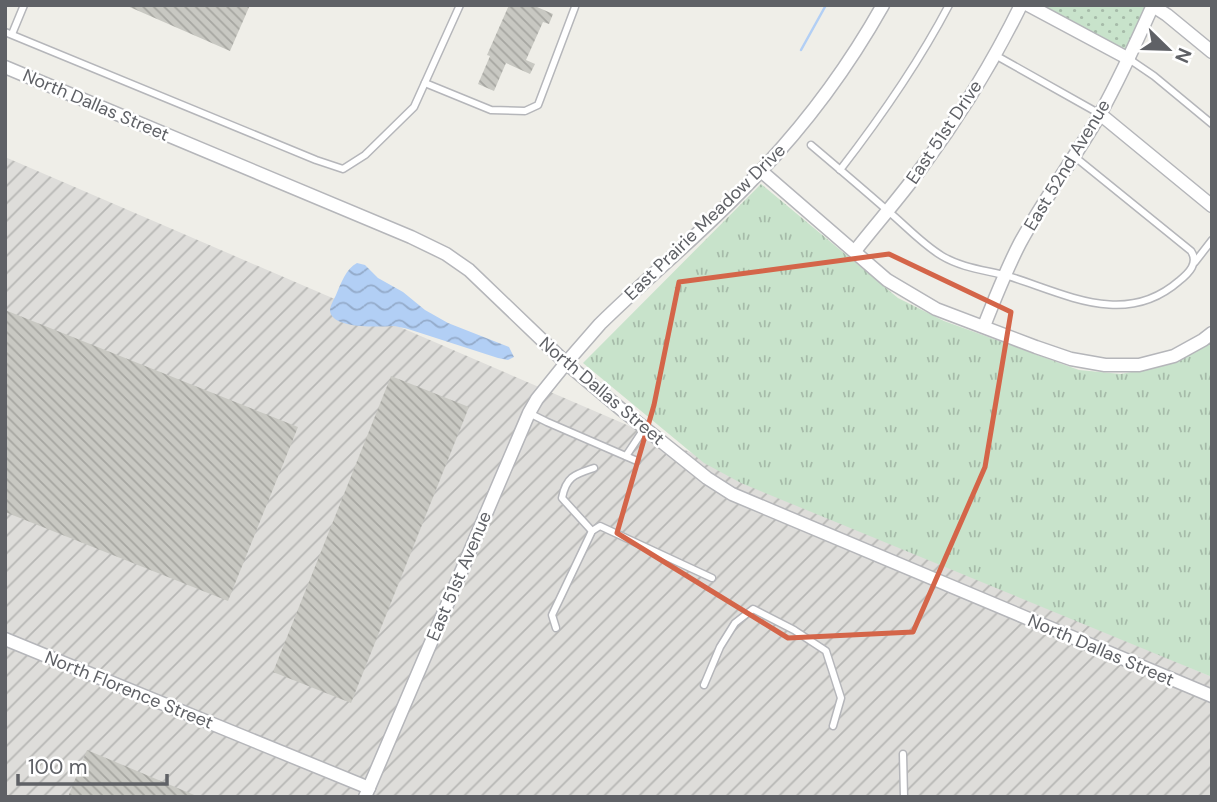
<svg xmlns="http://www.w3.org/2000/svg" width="1217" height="802" font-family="'DM Sans',sans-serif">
<defs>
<pattern id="industrial-furrows" width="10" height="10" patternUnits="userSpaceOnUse" patternTransform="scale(1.75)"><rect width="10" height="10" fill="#deddda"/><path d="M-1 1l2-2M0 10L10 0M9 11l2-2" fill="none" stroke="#b7b7b5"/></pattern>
<pattern id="grass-tufts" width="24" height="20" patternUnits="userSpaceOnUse" patternTransform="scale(1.75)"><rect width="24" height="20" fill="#c8e3cb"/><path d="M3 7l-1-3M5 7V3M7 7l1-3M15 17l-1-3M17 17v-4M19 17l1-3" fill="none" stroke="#a6bba9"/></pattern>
<pattern id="park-dots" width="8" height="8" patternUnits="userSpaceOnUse" patternTransform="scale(1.75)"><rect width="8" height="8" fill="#c8e3cb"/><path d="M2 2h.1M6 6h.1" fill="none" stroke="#a6bba9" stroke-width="1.8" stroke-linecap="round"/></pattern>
<pattern id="water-waves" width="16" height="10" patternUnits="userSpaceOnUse" patternTransform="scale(1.75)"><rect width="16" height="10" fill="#b2cff5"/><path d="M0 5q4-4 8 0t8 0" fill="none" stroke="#94abca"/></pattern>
<pattern id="building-back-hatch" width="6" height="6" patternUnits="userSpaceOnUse" patternTransform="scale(1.75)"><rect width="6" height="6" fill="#c8c8c2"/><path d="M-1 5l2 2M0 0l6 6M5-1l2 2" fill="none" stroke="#a6a6a1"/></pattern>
</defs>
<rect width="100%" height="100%" fill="#efeee8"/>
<!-- industrial -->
<path fill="url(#industrial-furrows)" d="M5,157L1212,677V797H5Z"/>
<!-- grass -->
<path fill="url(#grass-tufts)" d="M761,184L898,298L944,321L1079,370L1121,374L1167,365L1204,347L1212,341V677L741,483L704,463L583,363Z"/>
<!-- park -->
<path fill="url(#park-dots)" d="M1039,5H1150L1128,55Z"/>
<!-- water -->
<path fill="url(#water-waves)" d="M357,263L365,265L378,278L403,292L425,310L448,323L509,347L514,357L508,360L498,358L408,329C403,328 397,326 392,326C379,327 332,329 330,311C330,306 334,299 336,295C341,283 346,269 357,263Z"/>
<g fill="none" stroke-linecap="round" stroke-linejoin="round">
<!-- stream -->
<path stroke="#b2cff5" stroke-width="2.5" d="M801,50L826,5"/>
</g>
<!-- building -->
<g fill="url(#building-back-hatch)">
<path d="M125,5H250L230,51Z"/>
<path d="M509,5H538L537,7L553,14L549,24L543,22L526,60L535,64L530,74L506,63L494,91L478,84L490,56L487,55Z"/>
<path d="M5,310L298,427L228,601L5,512Z"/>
<path d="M391,376L469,407L351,703L273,672Z"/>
<path d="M87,750L199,797H68Z"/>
</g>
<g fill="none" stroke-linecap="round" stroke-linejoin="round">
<!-- lane casing -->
<g stroke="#b5b6ba" stroke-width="9">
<g id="lane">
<path d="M5,32L316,160L343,169L365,155L414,107L460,5"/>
<path d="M12,34L24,5"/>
<path d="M995,55L1100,114"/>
<path d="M1129,59L1154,76L1212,124"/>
<path d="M425,83L491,110L525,111L538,105L575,7L574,5"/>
<path d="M811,145C837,167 863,189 888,211C906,226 922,244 942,256C962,268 985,270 1008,276C1066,294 1125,328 1179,281C1189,273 1199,263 1191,251L1075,157"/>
<path d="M840,170C881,117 918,64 949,5"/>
<path d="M1195,262L1212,240"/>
<path d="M529,413L547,422L637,461"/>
<path d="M626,456L644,429"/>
<path d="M592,531L562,498C566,476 576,474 594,468"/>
<path d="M556,628L552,615L592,531L600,526L712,578"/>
<path d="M704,685L720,647L735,623L753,609L794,630L826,651L841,698L833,726"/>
<path d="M903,754L904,797"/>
</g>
</g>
<!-- street casing -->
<g stroke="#b5b6ba" stroke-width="15">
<g id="street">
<path d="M1028,5L1129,59"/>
<path d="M1153,6L1167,15L1212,52"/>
<path d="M5,67L411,237L446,254L469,270L566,363L622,410L707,478L732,494L1212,696"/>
<path d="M1100,114L1212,206"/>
<path d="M761,171L887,280L936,309L1036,347L1071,359L1105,365H1139L1174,356L1203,340L1212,333"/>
<path d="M855,251C877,223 901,196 922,167C960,116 993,62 1021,5"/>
<path d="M984,326C995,298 1006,270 1020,243C1044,199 1074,159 1099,116C1119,80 1136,43 1153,5"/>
<path d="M5,639L369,788"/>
<path d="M365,797L529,413L537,399L566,363L600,324C650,275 704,231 752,180C803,128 847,69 883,5"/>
</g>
</g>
<!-- lane -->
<use href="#lane" stroke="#fff" stroke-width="6"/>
<!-- street -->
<use href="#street" stroke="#fff" stroke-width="12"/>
</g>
<!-- marked area -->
<path fill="none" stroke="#d46549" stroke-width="5" stroke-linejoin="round" d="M889,254L1011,312L985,467L913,632L788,638L617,533L654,405L679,282Z"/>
<g text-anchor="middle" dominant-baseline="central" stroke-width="5" stroke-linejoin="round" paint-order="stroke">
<!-- street labels -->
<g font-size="18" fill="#5f6166" stroke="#fff">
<text transform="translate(96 105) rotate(23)">North Dallas Street</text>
<text transform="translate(944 132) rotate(-56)">East 51st Drive</text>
<text transform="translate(1067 165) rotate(-59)">East 52nd Avenue</text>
<text transform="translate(705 222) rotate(-44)">East Prairie Meadow Drive</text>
<text transform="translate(602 391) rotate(40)">North Dallas Street</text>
<text transform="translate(459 576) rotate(-67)">East 51st Avenue</text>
<text transform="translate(1101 650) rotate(23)">North Dallas Street</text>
<text transform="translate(129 690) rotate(22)">North Florence Street</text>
</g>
</g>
<!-- border -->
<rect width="1217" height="802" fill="none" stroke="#5f6166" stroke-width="14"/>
<!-- north arrow -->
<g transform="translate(1168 49) rotate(113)" stroke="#ffffff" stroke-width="5" paint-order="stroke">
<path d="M0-5L12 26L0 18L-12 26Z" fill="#5f6166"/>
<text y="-10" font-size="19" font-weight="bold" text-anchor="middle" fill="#5f6166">N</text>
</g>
<!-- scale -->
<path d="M18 774v10h149v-10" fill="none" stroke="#5f6166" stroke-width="3.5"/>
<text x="28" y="774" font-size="21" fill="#5f6166" stroke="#ffffff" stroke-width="5" paint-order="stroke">100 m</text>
</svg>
